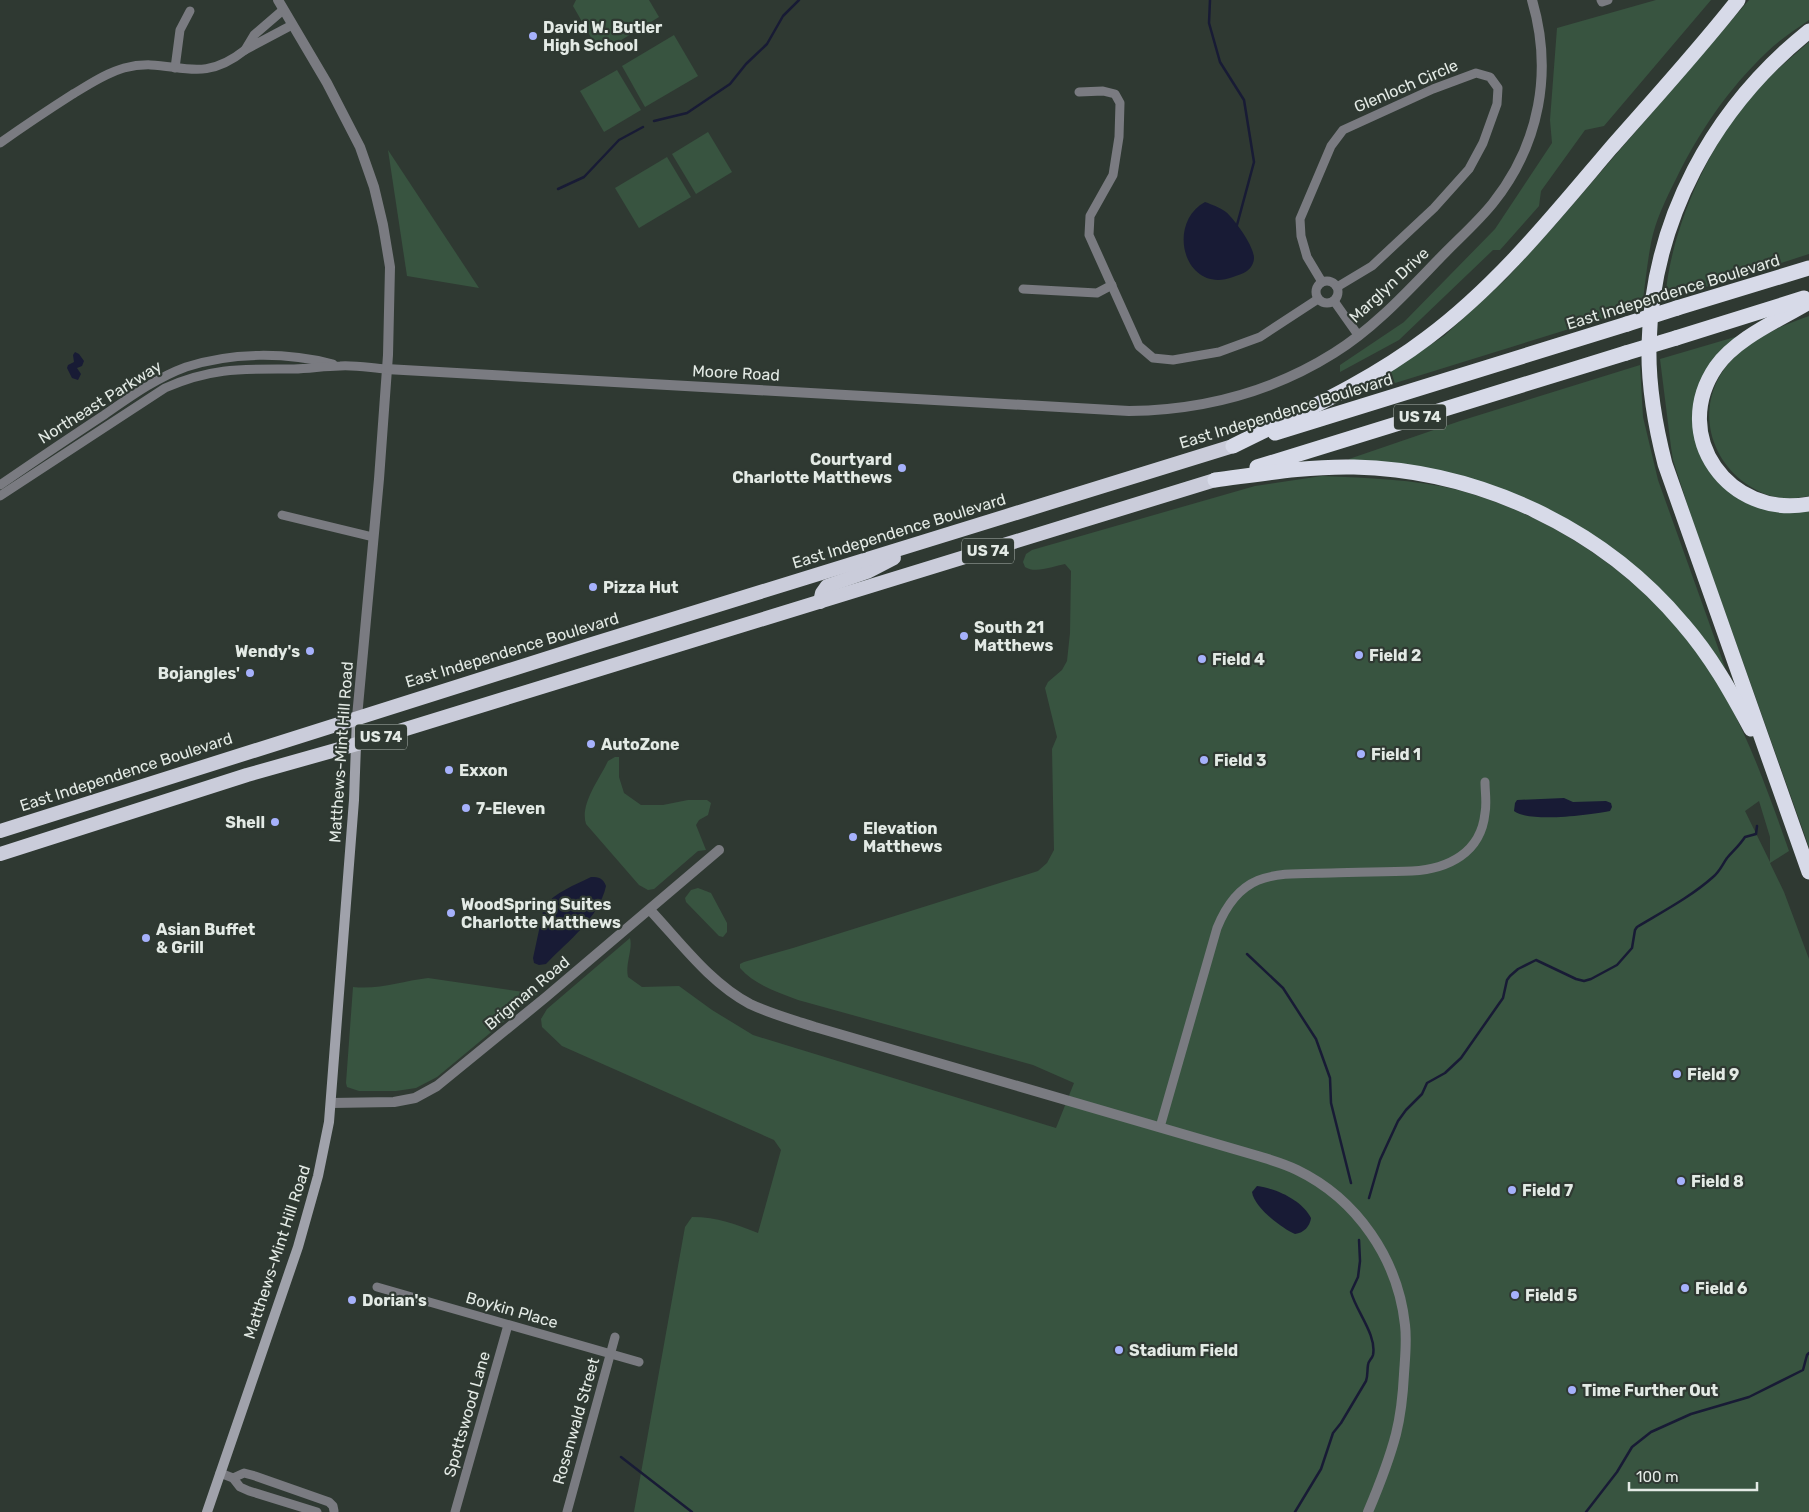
<svg xmlns="http://www.w3.org/2000/svg" width="1809" height="1512" font-family="Rubik,sans-serif">
<rect width="100%" height="100%" fill="#2f3932"/>
<!-- green -->
<g fill="#385440" fill-rule="evenodd">
<path d="M576,0H649L659,17L600,53L573,6Z"/>
<path d="M1656,0H1711L1604,126L1585,130L1541,191L1539,206L1500,250H1493L1399,340L1340,372V365L1404,322L1495,229L1552,143L1550,120L1557,28Z"/>
<path d="M1749,0H1809V20C1795,30 1779,40 1767,52C1728,89 1699,132 1676,179C1666,199 1655,221 1651,243C1647,264 1645,286 1642,307L1624,312L1350,397L1444,336L1506,279L1556,224Z"/>
<path d="M674,35L698,76L645,107L622,66Z"/>
<path d="M1809,42V254L1665,300C1670,231 1709,142 1756,91C1772,73 1791,58 1809,42Z"/>
<path d="M617,70L641,110L604,132L580,91Z"/>
<path d="M708,132L732,172L696,194L672,154Z"/>
<path d="M388,150L479,288L407,276Z"/>
<path d="M667,157L691,197L639,228L615,188Z"/>
<path d="M1809,316V496C1802,497 1794,499 1786,498C1769,498 1754,490 1741,480C1709,454 1699,410 1721,374C1739,344 1777,327 1809,316Z"/>
<path d="M1735,337L1736,338L1697,414L1727,484L1809,510V847L1694,525L1673,460L1671,447L1660,359Z"/>
<path d="M1640,365L1643,417L1658,480L1726,670L1703,637L1545,508L1348,461L1349,459L1460,421Z"/>
<path d="M1322,476C1368,478 1413,479 1458,490C1570,520 1673,598 1728,701C1753,749 1771,800 1789,851L1770,863L1784,892L1809,959V1512H634L685,1227L692,1217C718,1217 735,1224 758,1233L781,1150L774,1140L562,1046L542,1027L541,1019L547,1009L630,938C633,949 625,964 628,977L642,987L679,986L712,1010L753,1035L1056,1128L1074,1083L1033,1065L798,1000C777,992 755,985 740,968V964L744,962L793,948L1038,871L1047,863L1054,850L1052,749L1057,737L1045,688L1048,682L1062,670L1067,661L1070,633L1071,571L1065,564C1053,566 1036,574 1025,567L1023,562L1026,554L1032,550L1255,486ZM1759,801L1770,837V862L1745,811Z"/>
<path d="M615,757H619V777L624,793L641,805H663L688,800H707L711,803L708,815L699,820L696,825L706,850L698,851L654,889L648,890L639,885L586,824C580,806 597,782 605,767L608,761Z"/>
<path d="M698,888L711,893L727,923V932L723,937L719,936L686,902L685,898L691,890Z"/>
<path d="M428,978L537,994L437,1077L416,1088L396,1091H359L347,1087L346,1083L353,987C379,990 402,981 428,978Z"/>
</g>
<!-- water -->
<g fill="#181b35">
<path d="M1205,202C1213,205 1219,207 1226,212C1235,220 1254,246 1254,258C1254,263 1251,268 1247,271C1243,274 1237,275 1233,277C1185,295 1165,224 1205,202Z"/>
<path d="M75,352L79,354L84,361L82,366L77,368L81,374L78,380L72,378L67,368L68,365L74,362L73,355Z"/>
<path d="M1564,798L1573,802L1606,801L1611,803L1612,807L1610,811C1590,815 1529,823 1514,811L1515,803L1517,800Z"/>
<path d="M591,877C599,877 603,878 606,886C599,918 568,941 546,964L539,965L534,963L533,958L544,907C555,892 575,885 591,877Z"/>
<path d="M1257,1186C1275,1188 1302,1200 1311,1218C1310,1226 1304,1233 1295,1234C1281,1228 1254,1207 1252,1192Z"/>
</g>
<g fill="none" stroke-linecap="round" stroke-linejoin="round">
<!-- stream -->
<g stroke="#181b35" stroke-width="2.5">
<path d="M1210,0L1209,23L1220,62L1244,100L1254,162L1237,225"/>
<path d="M654,121L687,113L730,84L746,64L767,44L783,16L799,0"/>
<path d="M558,189L584,177L619,140L643,127"/>
<path d="M1247,954L1283,988L1316,1039L1330,1078L1331,1103L1351,1183"/>
<path d="M1369,1198L1380,1160L1398,1121L1406,1110L1422,1094L1427,1083L1445,1073L1461,1058L1503,998L1507,980L1510,976L1518,969L1536,960L1576,979L1584,981L1591,979L1617,965L1632,948L1635,930L1637,927C1662,912 1692,896 1713,877C1720,871 1722,865 1727,858C1733,851 1739,846 1745,837L1756,834L1757,826"/>
<path d="M621,1457L692,1512"/>
<path d="M1295,1512L1321,1469L1333,1433L1341,1423L1366,1381C1368,1375 1367,1371 1368,1365C1368,1361 1372,1359 1373,1355C1377,1335 1356,1311 1351,1292L1358,1277L1360,1261L1359,1240"/>
<path d="M1586,1512L1617,1472L1632,1447L1651,1432L1691,1414L1749,1397L1803,1370L1807,1355L1809,1353"/>
</g>
<!-- minor -->
<g stroke="#7a7b81" stroke-width="9">
<path d="M1601,0L1602,2L1608,0"/>
<path d="M283,10L254,35L245,50L292,25"/>
<path d="M175,68L180,30L190,11"/>
<path d="M1079,92L1103,91L1115,94L1120,103L1119,137L1113,175L1090,216L1089,235L1139,346L1153,358L1173,360L1219,352L1260,337L1318,299"/>
<path d="M0,143C24,126 48,110 73,94C90,84 106,73 124,68C173,55 196,89 245,50"/>
<circle cx="1327" cy="292" r="11"/>
<path d="M1322,282L1307,257L1301,236L1300,219L1331,146L1343,130L1433,89L1476,73L1490,77L1498,88L1497,104L1483,143L1469,169L1434,208L1372,266L1337,287"/>
<path d="M1023,289L1097,293L1112,285"/>
<path d="M1334,301L1358,335"/>
<path d="M0,485C35,461 69,438 104,415C130,397 156,378 186,367C232,352 286,352 333,364"/>
<path d="M0,496L165,388C212,367 244,369 294,369C309,369 324,366 340,366C355,365 371,368 386,369"/>
<path d="M282,515L373,537"/>
<path d="M1160,1127L1217,928C1241,869 1276,874 1331,873C1358,872 1385,872 1412,871C1448,869 1481,853 1485,813C1487,803 1485,792 1485,782"/>
<path d="M377,1287L639,1362"/>
<path d="M220,1473L233,1478L240,1487L249,1491L317,1512"/>
<path d="M233,1478L244,1473L255,1476L329,1502L333,1506L334,1511"/>
<path d="M455,1512L508,1325"/>
<path d="M567,1512L615,1337"/>
</g>
<!-- tertiary -->
<g stroke="#7a7b81" stroke-width="10">
<path d="M278,0L327,83L360,147L374,187L383,225L390,267L388,355L379,479L357,717"/>
<path d="M386,369L1129,411C1202,410 1272,392 1334,353C1373,329 1406,293 1438,260C1456,241 1477,223 1493,203C1540,144 1553,71 1532,0"/>
<path d="M650,910C681,943 710,983 750,1004C771,1014 793,1020 815,1027L1258,1156C1271,1160 1285,1164 1297,1170C1357,1199 1398,1259 1405,1325C1407,1341 1405,1358 1404,1374C1403,1394 1401,1414 1396,1434C1389,1461 1379,1486 1368,1512"/>
<path d="M331,1103L394,1102L415,1098L437,1086L546,997L719,850"/>
</g>
<!-- secondary -->
<path stroke="#a0a2ab" stroke-width="10" d="M207,1512L298,1247L318,1176L329,1122L354,800L357,717"/>
<!-- trunk -->
<g stroke="#caccda" stroke-width="14">
<path d="M820,602L822,593L827,586L867,572L894,558"/>
<path d="M0,831L589,645L1233,446"/>
<path d="M0,854L247,775L357,744L1215,480"/>
</g>
<!-- motorway -->
<g stroke="#d7dae8" stroke-width="15">
<path d="M1809,31C1713,108 1652,220 1649,345C1648,385 1655,425 1665,464L1809,872"/>
<path d="M1809,302C1779,320 1736,338 1716,367C1669,436 1729,519 1809,504"/>
<path d="M1677,308L1809,268"/>
<path d="M1676,338L1804,298"/>
<path d="M1275,433L1627,324"/>
<path d="M1233,446C1299,413 1368,383 1427,338C1498,285 1553,216 1610,149C1653,100 1698,51 1738,0"/>
<path d="M1257,467L1626,353"/>
<path d="M1215,480C1261,474 1307,466 1354,467C1479,470 1603,528 1683,624C1711,656 1731,692 1751,729"/>
</g>
<!-- motorway-bridge -->
<g stroke="#d7dae8" stroke-width="15">
<path d="M1627,324L1677,308"/>
<path d="M1626,353L1676,338"/>
</g>
</g>
<!-- markers -->
<g fill="#a6b1fc" stroke="#2f3932" stroke-width="2">
<circle cx="533" cy="36" r="5"/>
<circle cx="902" cy="468" r="5"/>
<circle cx="593" cy="587" r="5"/>
<circle cx="964" cy="636" r="5"/>
<circle cx="310" cy="651" r="5"/>
<circle cx="1359" cy="655" r="5"/>
<circle cx="1202" cy="659" r="5"/>
<circle cx="250" cy="673" r="5"/>
<circle cx="591" cy="744" r="5"/>
<circle cx="1361" cy="754" r="5"/>
<circle cx="1204" cy="760" r="5"/>
<circle cx="449" cy="770" r="5"/>
<circle cx="466" cy="808" r="5"/>
<circle cx="275" cy="822" r="5"/>
<circle cx="853" cy="837" r="5"/>
<circle cx="451" cy="913" r="5"/>
<circle cx="146" cy="938" r="5"/>
<circle cx="1677" cy="1074" r="5"/>
<circle cx="1681" cy="1181" r="5"/>
<circle cx="1512" cy="1190" r="5"/>
<circle cx="1685" cy="1288" r="5"/>
<circle cx="1515" cy="1295" r="5"/>
<circle cx="352" cy="1300" r="5"/>
<circle cx="1119" cy="1350" r="5"/>
<circle cx="1572" cy="1390" r="5"/>
</g>
<g text-anchor="middle" dominant-baseline="central" stroke-width="4.5" stroke-linejoin="round" paint-order="stroke">
<!-- shield labels -->
<g fill="#2f3932" stroke="#adb5af" stroke-width="1">
<rect x="1394" y="404.5" width="52" height="25" rx="4"/>
<rect x="962" y="538.5" width="52" height="25" rx="4"/>
<rect x="355" y="724.5" width="52" height="25" rx="4"/>
</g>
<g font-size="15" font-weight="bold" fill="#e3eae5">
<text x="1420" y="417">US 74</text>
<text x="988" y="551">US 74</text>
<text x="381" y="737">US 74</text>
</g>
<!-- poi labels -->
<g font-size="16" font-weight="bold" fill="#e3eae5" stroke="#2f3932" text-anchor="start">
<text x="543" y="27">David W. Butler<tspan x="543" dy="18">High School</tspan></text>
<text x="892" y="459" text-anchor="end">Courtyard<tspan x="892" dy="18">Charlotte Matthews</tspan></text>
<text x="603" y="587">Pizza Hut</text>
<text x="974" y="627">South 21<tspan x="974" dy="18">Matthews</tspan></text>
<text x="300" y="651" text-anchor="end">Wendy's</text>
<text x="1369" y="655">Field 2</text>
<text x="1212" y="659">Field 4</text>
<text x="240" y="673" text-anchor="end">Bojangles'</text>
<text x="601" y="744">AutoZone</text>
<text x="1371" y="754">Field 1</text>
<text x="1214" y="760">Field 3</text>
<text x="459" y="770">Exxon</text>
<text x="476" y="808">7-Eleven</text>
<text x="265" y="822" text-anchor="end">Shell</text>
<text x="863" y="828">Elevation<tspan x="863" dy="18">Matthews</tspan></text>
<text x="461" y="904">WoodSpring Suites<tspan x="461" dy="18">Charlotte Matthews</tspan></text>
<text x="156" y="929">Asian Buffet<tspan x="156" dy="18">&amp; Grill</tspan></text>
<text x="1687" y="1074">Field 9</text>
<text x="1691" y="1181">Field 8</text>
<text x="1522" y="1190">Field 7</text>
<text x="1695" y="1288">Field 6</text>
<text x="1525" y="1295">Field 5</text>
<text x="362" y="1300">Dorian's</text>
<text x="1129" y="1350">Stadium Field</text>
<text x="1582" y="1390">Time Further Out</text>
</g>
<!-- street labels -->
<g font-size="16" fill="#e3eae5" stroke="#2f3932">
<text transform="translate(1406 86) rotate(-23)">Glenloch Circle</text>
<text transform="translate(1389 285) rotate(-43)">Marglyn Drive</text>
<text transform="translate(1673 292) rotate(-17)">East Independence Boulevard</text>
<text transform="translate(736 373) rotate(3)">Moore Road</text>
<text transform="translate(100 402) rotate(-32)">Northeast Parkway</text>
<text transform="translate(1286 411) rotate(-17)">East Independence Boulevard</text>
<text transform="translate(899 531) rotate(-17)">East Independence Boulevard</text>
<text transform="translate(512 650) rotate(-17)">East Independence Boulevard</text>
<text transform="translate(341 752) rotate(-86)">Matthews-Mint Hill Road</text>
<text transform="translate(126 772) rotate(-18)">East Independence Boulevard</text>
<text transform="translate(527 993) rotate(-40)">Brigman Road</text>
<text transform="translate(277 1252) rotate(-72)">Matthews-Mint Hill Road</text>
<text transform="translate(512 1310) rotate(16)">Boykin Place</text>
<text transform="translate(467 1414) rotate(-74)">Spottswood Lane</text>
<text transform="translate(576 1421) rotate(-74)">Rosenwald Street</text>
</g>
</g>
<!-- scale -->
<path d="M1629 1482v8h128v-8" fill="none" stroke="#e3eae5" stroke-width="2.5"/>
<text x="1636" y="1482" font-size="15" fill="#e3eae5" stroke="#2f3932" stroke-width="4" paint-order="stroke">100 m</text>
</svg>
